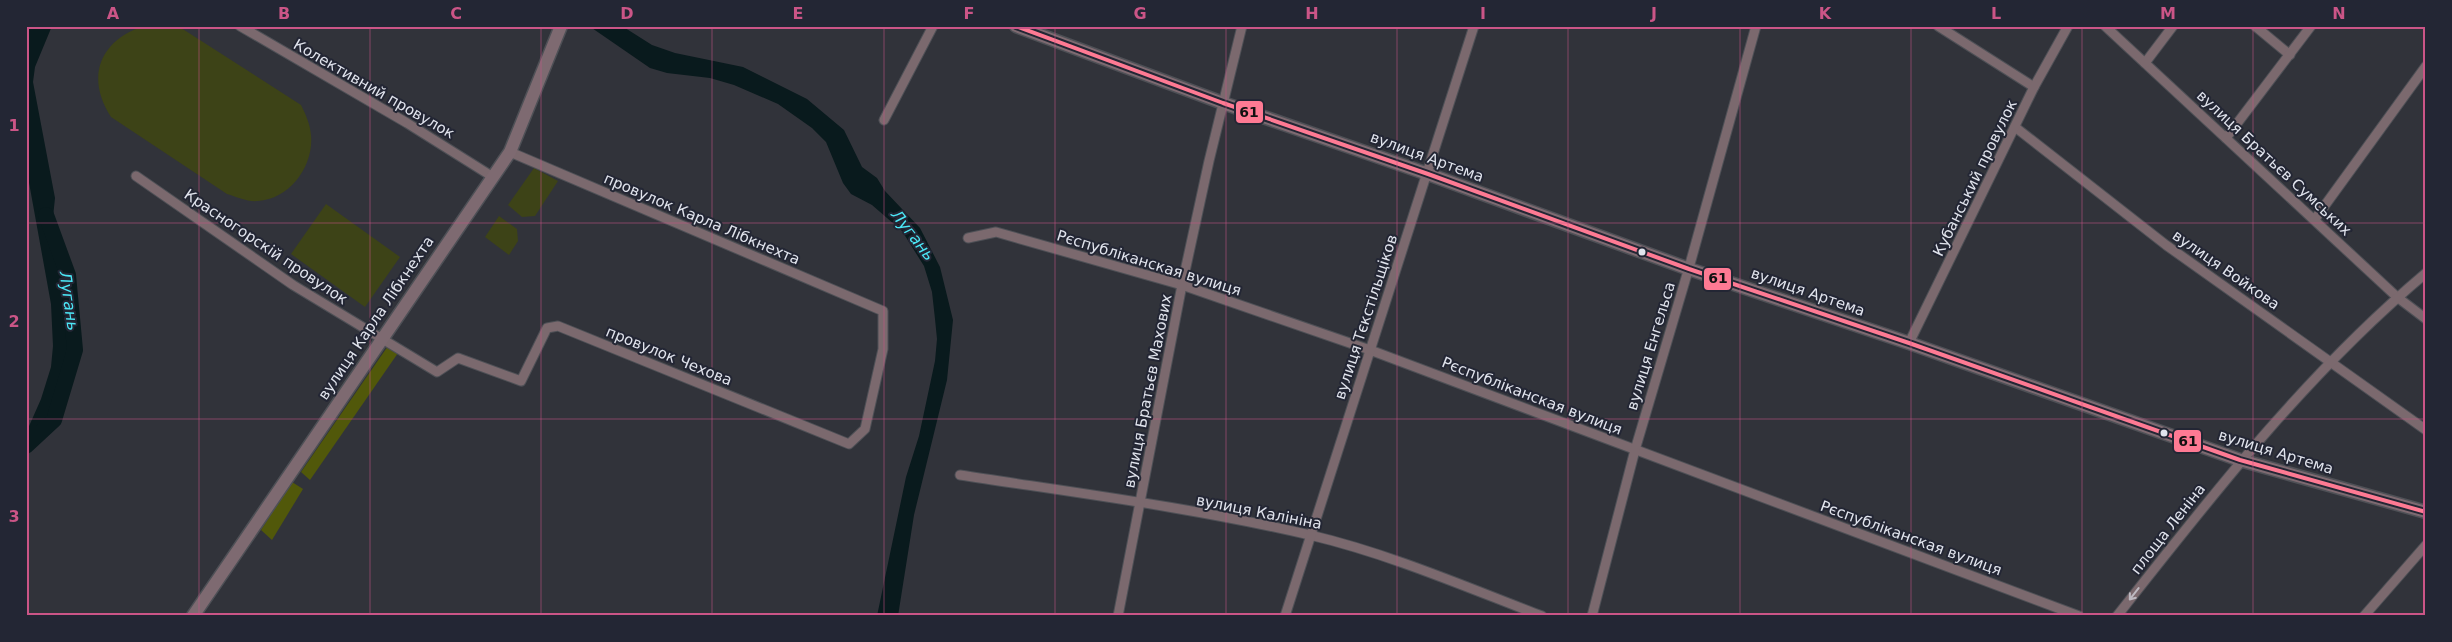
<svg xmlns="http://www.w3.org/2000/svg" width="2452" height="642" font-family="'DejaVu Sans',sans-serif">
<rect width="100%" height="100%" fill="#31333a"/>
<!-- green -->
<g fill="#3d4317">
<path d="M144,26H178L301,105C306,115 310,124 311,135C314,166 290,199 258,201C247,202 237,197 227,194L111,117C85,77 100,40 144,26Z"/>
<path d="M534,168L558,181L535,216L522,217L508,205Z"/>
<path d="M326,204L400,257L365,307L291,254Z"/>
<path d="M499,216L517,229L518,241L509,255L485,237Z"/>
</g>
<!-- forest -->
<g fill="#51580a">
<path d="M388,346L398,353L310,480L301,472Z"/>
<path d="M292,482L303,489L272,540L261,530Z"/>
</g>
<!-- water -->
<g fill="#091a1d">
<path d="M29,26H52L35,67L33,82L55,198L52,227L68,318V343L63,378L50,411L49,422L26,456V433L41,399L51,367L53,346L51,304L26,166V31Z"/>
<path d="M589,26H622L652,45L675,53L743,67L807,99L844,130L862,167L877,178L885,191L920,228L940,267L953,320L947,380L914,515L898,616H877L906,477L919,436L935,361L937,339L935,319L932,292L924,266L902,231L872,205L851,194L843,183L826,142L812,128L778,104L734,85L710,78L667,73L650,68Z"/>
</g>
<g fill="none" stroke-linecap="round" stroke-linejoin="round">
<!-- river -->
<path stroke="#091a1d" stroke-width="16" d="M26,446L54,420L75,350L68,275L46,215"/>
<!-- street casing -->
<g stroke="#4e5056" stroke-width="11">
<g id="street">
<path d="M240,26L407,123L493,177"/>
<path d="M1938,26L2034,87"/>
<path d="M2105,26L2397,297L2426,319"/>
<path d="M2255,26L2290,55"/>
<path d="M2145,63L2173,26"/>
<path d="M884,120L933,26"/>
<path d="M2015,127L2166,245L2426,430"/>
<path d="M2226,138L2311,26"/>
<path d="M136,176L293,285L437,372L458,358L521,381L547,328L558,326L849,444L865,429L883,349V311L510,152"/>
<path d="M2315,219L2426,66"/>
<path d="M968,238L996,232L1182,285L1370,350L2079,616"/>
<path d="M1909,343L2034,87L2068,26"/>
<path d="M960,475C1077,493 1195,508 1310,535C1390,554 1466,587 1542,616"/>
<path d="M1118,616L1182,285L1209,161L1242,26"/>
<path d="M1285,616L1474,26"/>
<path d="M1592,616L1635,450L1690,264L1756,26"/>
<path d="M2117,616C2213,494 2307,373 2426,273"/>
<path d="M2364,616L2426,545"/>
</g>
</g>
<!-- secondary casing -->
<g stroke="#4e5056" stroke-width="15">
<g id="secondary">
<path d="M1016,26L1223,103L1428,174L1689,269L1909,343L2240,460L2426,512"/>
<path d="M193,616L510,152L561,26"/>
</g>
</g>
<!-- street -->
<use href="#street" stroke="#7b696e" stroke-width="9"/>
<!-- secondary -->
<use href="#secondary" stroke="#7e6a71" stroke-width="12"/>
<!-- bus-1 casing -->
<g stroke="#232634" stroke-width="8">
<path id="bus-1" d="M1016,26L1223,103L1428,174L1689,269L1909,343L2240,460L2426,512"/>
</g>
<!-- bus-1 -->
<use href="#bus-1" stroke="#fe7a93" stroke-width="4"/>
</g>
<!-- one-way arrows -->
<defs><path id="oneway-shaft" d="M-6 0H5M1.5-3L5.5 0L1.5 3" fill="none" stroke-width="1.6" stroke-linecap="round" stroke-linejoin="round" transform="scale(1.25)"/></defs>
<use stroke="#bdb9c1" href="#oneway-shaft" transform="translate(2134 594) rotate(128)"/>
<!-- grid -->
<path fill="none" stroke="#cb5587" stroke-width="1" stroke-opacity="0.55" d="M199,26V616M370,26V616M541,26V616M712,26V616M884,26V616M1055,26V616M1226,26V616M1397,26V616M1568,26V616M1740,26V616M1911,26V616M2082,26V616M2253,26V616M26,223H2426M26,419H2426"/>
<!-- markers -->
<g fill="#e1e4ed" stroke="#232634" stroke-width="2">
<circle cx="1642" cy="252" r="4.5"/>
<circle cx="2164" cy="433" r="4.5"/>
</g>
<g text-anchor="middle" dominant-baseline="central" stroke-width="4" stroke-linejoin="round" paint-order="stroke">
<!-- street labels -->
<g font-size="15" fill="#e1e4ed" stroke="#232634">
<text transform="translate(374 89) rotate(30)">Колективний провулок</text>
<text transform="translate(1427 157) rotate(20)">вулиця Артема</text>
<text transform="translate(2274 163) rotate(43)">вулиця Братьєв Сумських</text>
<text transform="translate(1975 178) rotate(-64)">Кубанський провулок</text>
<text transform="translate(702 219) rotate(23)">провулок Карла Лібкнехта</text>
<text transform="translate(266 247) rotate(34)">Красногорскій провулок</text>
<text transform="translate(1149 263) rotate(17)">Рєспубліканская вулиця</text>
<text transform="translate(2226 270) rotate(35)">вулиця Войкова</text>
<text transform="translate(1808 292) rotate(19)">вулиця Артема</text>
<text transform="translate(1366 317) rotate(-72)">вулиця Тєкстільщіков</text>
<text transform="translate(376 318) rotate(-56)">вулиця Карла Лібкнехта</text>
<text transform="translate(1651 346) rotate(-73)">вулиця Енгельса</text>
<text transform="translate(669 356) rotate(22)">провулок Чехова</text>
<text transform="translate(1148 391) rotate(-79)">вулиця Братьєв Махових</text>
<text transform="translate(1532 396) rotate(21)">Рєспубліканская вулиця</text>
<text transform="translate(2276 452) rotate(17)">вулиця Артема</text>
<text transform="translate(1259 512) rotate(11)">вулиця Калініна</text>
<text transform="translate(2168 529) rotate(-52)">площа Леніна</text>
<text transform="translate(1911 538) rotate(20)">Рєспубліканская вулиця</text>
</g>
<!-- water labels -->
<g font-size="16" font-style="italic" fill="#4be7f6" stroke="#232634">
<text transform="translate(913 235) rotate(52)">Лугань</text>
<text transform="translate(69 301) rotate(82)">Лугань</text>
</g>
</g>
<g stroke="#232634" stroke-width="2">
<rect x="1235" y="100" width="29" height="24" rx="5" fill="#fe7a93"/>
<rect x="1703" y="267" width="29" height="24" rx="5" fill="#fe7a93"/>
<rect x="2173" y="429" width="29" height="24" rx="5" fill="#fe7a93"/>
</g>
<g font-size="14" text-anchor="middle" font-weight="bold" fill="#111">
<text x="1249" y="117">61</text>
<text x="1718" y="283">61</text>
<text x="2188" y="446">61</text>
</g>
<!-- border -->
<rect width="2452" height="642" fill="none" stroke="#232634" stroke-width="55"/>
<rect x="28" y="28" width="2396" height="586" fill="none" stroke="#cb5587" stroke-width="2"/>
<g font-size="16" text-anchor="middle" font-weight="bold" fill="#cb5587">
<text x="113" y="19">A</text>
<text x="284" y="19">B</text>
<text x="456" y="19">C</text>
<text x="627" y="19">D</text>
<text x="798" y="19">E</text>
<text x="969" y="19">F</text>
<text x="1140" y="19">G</text>
<text x="1312" y="19">H</text>
<text x="1483" y="19">I</text>
<text x="1654" y="19">J</text>
<text x="1825" y="19">K</text>
<text x="1996" y="19">L</text>
<text x="2168" y="19">M</text>
<text x="2339" y="19">N</text>
<text x="14" y="131">1</text>
<text x="14" y="327">2</text>
<text x="14" y="522">3</text>
</g>
</svg>
